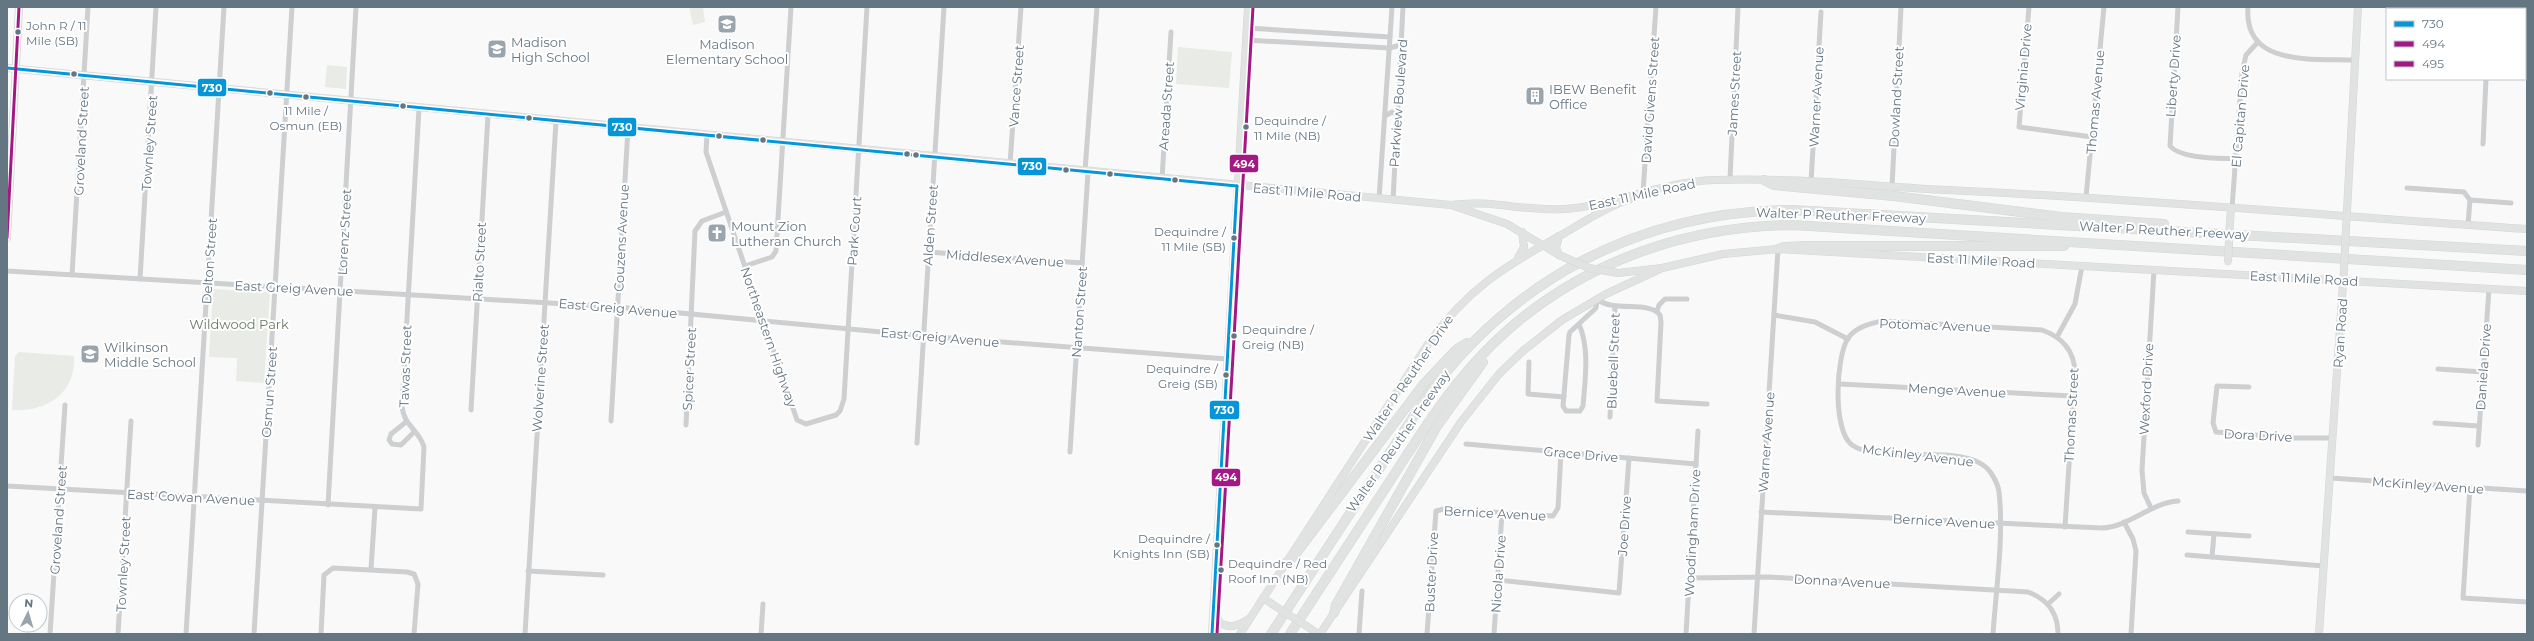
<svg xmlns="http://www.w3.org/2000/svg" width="2534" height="641" font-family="Montserrat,sans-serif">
<rect width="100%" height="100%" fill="#f9f9f9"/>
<!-- green -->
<g fill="#e8ebe6">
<path d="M689,7H703L705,22L693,25Z"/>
<path d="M1178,47L1232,52L1229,88L1176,84Z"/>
<path d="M327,65L347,67L346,89L325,87Z"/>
<path d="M213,289L270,292L264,383L236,381L237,358L209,357Z"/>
<path d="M19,352L74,356C76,394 46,412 12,410L15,356Z"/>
</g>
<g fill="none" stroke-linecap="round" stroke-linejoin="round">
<!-- secondary casing -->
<g stroke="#d5d6d7" stroke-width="8">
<g id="secondary">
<path d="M7,68L1451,205C1489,199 1527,212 1565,209C1615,205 1662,182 1714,180C1791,177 1870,186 1947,190C2141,199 2334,216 2527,229"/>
<path d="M1451,205L1507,224L1559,255"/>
<path d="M2230,222L2231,208"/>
<path d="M2346,229L2358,7"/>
<path d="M7,238L19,7"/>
<path d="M1559,255L1556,248L1559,236"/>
<path d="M1518,258L1524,247L1522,232"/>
<path d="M1618,273L1662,268L1723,254L1778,249L2527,291"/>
<path d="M1263,598L1275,606"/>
<path d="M1215,612L1219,622C1229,630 1239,625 1249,619"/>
<path d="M1308,627L1318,634"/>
<path d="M1212,634L1248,7"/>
<path d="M1240,634L1428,344C1467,289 1505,266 1563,234C1585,221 1607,207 1630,199"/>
<path d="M1320,634L1461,422L1499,374L1524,350L1562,320L1606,294L1660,269"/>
<path d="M2319,634L2344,269"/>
</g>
</g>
<!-- highway casing -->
<g stroke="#d5d6d6" stroke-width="10">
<g id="highway">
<path d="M1764,180L1774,185L1894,196L2061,217L2164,224"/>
<path d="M1778,249L1784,247L1805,246H2064"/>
<path d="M1282,567L1294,556L1423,385L1457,349L1467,343"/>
<path d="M1334,613L1336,605L1437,426L1483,362"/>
<path d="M1271,634L1423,402C1511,279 1640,211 1792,210L2527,251"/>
<path d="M1290,634C1323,583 1357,532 1390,481C1418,438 1445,394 1481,356C1562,270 1675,226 1793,225L2527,270"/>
</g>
</g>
<!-- street -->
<g stroke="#cecfd0" stroke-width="5">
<path d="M2029,7L2019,127L2092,137"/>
<path d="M2178,7L2170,146C2181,159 2219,158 2236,159"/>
<path d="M2248,7C2243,68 2315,58 2356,60"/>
<path d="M1247,28L1390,37"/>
<path d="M1246,40L1389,48L1401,45"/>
<path d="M2525,43H2527"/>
<path d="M1385,116L1392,112L1396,114"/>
<path d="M707,135L706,152L797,420L806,424L836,415L840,411L844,399L867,7"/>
<path d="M2483,144L2486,79"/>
<path d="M1010,164L1021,7"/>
<path d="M1085,171L1097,7"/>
<path d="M1162,179L1171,32"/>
<path d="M1730,179L1738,7"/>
<path d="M1811,182L1821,12"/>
<path d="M1892,187L1901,7"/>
<path d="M2407,188L2464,192L2470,200L2468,225"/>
<path d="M1643,192L1656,7"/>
<path d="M2086,197L2104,7"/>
<path d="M1379,199L1392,7"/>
<path d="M1393,200L1403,7"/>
<path d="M2470,200L2511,203"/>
<path d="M2232,208L2242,73L2246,55L2258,42"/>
<path d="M928,252L1082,263"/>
<path d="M745,266L772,257L776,251L791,7"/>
<path d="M7,271L617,307L924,336L1227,359"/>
<path d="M72,275L88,7"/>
<path d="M140,279L156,7"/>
<path d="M1597,299C1613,313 1649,300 1660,315L1661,322L1657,401L1707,404"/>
<path d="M1657,311L1659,305L1665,299H1687"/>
<path d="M1774,315L1815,322L1848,339"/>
<path d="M1579,324C1590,349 1585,380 1583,406L1580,411H1566L1563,406L1569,335L1570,332L1596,308L1597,299"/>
<path d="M2057,337L2075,304L2082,266"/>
<path d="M1529,362L1528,394L1564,397"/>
<path d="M2438,369L2483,372"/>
<path d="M1840,384L2073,396"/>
<path d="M2249,387L2217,386L2213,423L2216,432L2293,438H2332"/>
<path d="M471,410L488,115"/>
<path d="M1610,417L1615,306"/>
<path d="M611,421L628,128"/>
<path d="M406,422L391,434L389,440L392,444L401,445L414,432"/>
<path d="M2435,423L2479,426"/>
<path d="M686,425L695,231L702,221L726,212"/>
<path d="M917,443L944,7"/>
<path d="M1466,444L1696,464"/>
<path d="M2478,445L2489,289"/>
<path d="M1070,452L1088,172"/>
<path d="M2330,478L2527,491"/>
<path d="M7,486L421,509L424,447C419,429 404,427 402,406L419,108"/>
<path d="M2470,487L2463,598L2527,602"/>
<path d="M328,505L356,7"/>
<path d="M2151,508L2144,493L2142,470L2154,270"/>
<path d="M1761,512L2102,528C2129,527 2150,503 2178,501"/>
<path d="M2124,522L2133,539L2136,551L2131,634"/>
<path d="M2188,532L2249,536"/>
<path d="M2214,534L2212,557L2324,566"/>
<path d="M2187,555L2212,557"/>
<path d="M371,569L375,508"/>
<path d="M528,571L603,575"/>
<path d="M1689,578L1769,577L2028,592C2047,599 2058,613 2058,634"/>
<path d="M1498,580L1619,593L1629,458"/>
<path d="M2048,604L2059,594"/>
<path d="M50,634L65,405"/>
<path d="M118,634L131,421"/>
<path d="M186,634L224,7"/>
<path d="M254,634L292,7"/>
<path d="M321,634L324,575L333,568L407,572L414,574L418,584L414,634"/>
<path d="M525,634L556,121"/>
<path d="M761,634L763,604"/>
<path d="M1359,634L1362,591"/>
<path d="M1427,634L1436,511L1444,509L1553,516L1558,508L1561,452"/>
<path d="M1494,634L1502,513"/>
<path d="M1686,634L1698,431"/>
<path d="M1754,634L1778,249"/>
<path d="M1993,634C1996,589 2004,537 1999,492C1998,484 1995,479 1991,473C1968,439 1883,467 1852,445C1832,430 1836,357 1848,338C1856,327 1870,323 1883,321L2042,330C2062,337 2074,350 2075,372L2065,527"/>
</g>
<!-- secondary -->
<use href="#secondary" stroke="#e1e2e2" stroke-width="7"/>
<!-- highway -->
<use href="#highway" stroke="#e1e2e2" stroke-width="9"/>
<!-- secondary-bridge casing -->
<g stroke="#d5d6d7" stroke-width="8" stroke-linecap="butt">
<g id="secondary-bridge">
<path d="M1559,255L1589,268L1618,273"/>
<path d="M2228,262L2230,222"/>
<path d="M2344,269L2346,229"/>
<path d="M1275,606L1308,627"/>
</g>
</g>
<!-- secondary-bridge -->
<use href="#secondary-bridge" stroke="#e1e2e2" stroke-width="7"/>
<!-- bus-1 casing -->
<g stroke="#fff" stroke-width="6">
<g id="bus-1">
<path d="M7,68L1237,186"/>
<path d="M1212,634L1237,186"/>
</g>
</g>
<!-- bus-2 casing -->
<g stroke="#fff" stroke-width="6">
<path id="bus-2" d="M1217,634L1253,7"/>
</g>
<!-- bus-3 casing -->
<g stroke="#fff" stroke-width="6">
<path id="bus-3" d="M7,238L19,7"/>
</g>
<!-- bus-1 -->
<use href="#bus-1" stroke="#0696d7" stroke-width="3"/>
<!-- bus-2 -->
<use href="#bus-2" stroke="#a31984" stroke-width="3"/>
<!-- bus-3 -->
<use href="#bus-3" stroke="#a31984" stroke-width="3"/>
</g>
<!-- icons -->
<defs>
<g id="school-square" transform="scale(1)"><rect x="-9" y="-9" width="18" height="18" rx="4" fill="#99a4ac" stroke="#fff"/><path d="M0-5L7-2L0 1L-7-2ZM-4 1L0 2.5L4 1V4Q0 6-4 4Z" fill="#fff"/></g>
<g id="building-square" transform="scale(1)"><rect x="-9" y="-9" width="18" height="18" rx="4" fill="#99a4ac" stroke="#fff"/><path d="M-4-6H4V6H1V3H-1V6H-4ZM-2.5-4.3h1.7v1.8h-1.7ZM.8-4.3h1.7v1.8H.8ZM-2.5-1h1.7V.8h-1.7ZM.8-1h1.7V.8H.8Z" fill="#fff"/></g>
<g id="church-square" transform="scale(1)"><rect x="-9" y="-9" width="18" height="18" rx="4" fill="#99a4ac" stroke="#fff"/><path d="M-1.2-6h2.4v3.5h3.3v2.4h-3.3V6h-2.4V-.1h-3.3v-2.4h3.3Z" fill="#fff"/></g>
</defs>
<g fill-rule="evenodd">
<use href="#school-square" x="727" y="24"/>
<use href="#school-square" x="497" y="49"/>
<use href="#building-square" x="1535" y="96"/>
<use href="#church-square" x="717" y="233"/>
<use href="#school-square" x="90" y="354"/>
</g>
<!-- markers -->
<g fill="#657683" stroke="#fff" stroke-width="1.5">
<circle cx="18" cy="32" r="3.5"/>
<circle cx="74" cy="74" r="3.5"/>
<circle cx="270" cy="93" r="3.5"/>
<circle cx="306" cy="97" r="3.5"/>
<circle cx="403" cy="106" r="3.5"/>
<circle cx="529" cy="118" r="3.5"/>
<circle cx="1246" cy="127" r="3.5"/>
<circle cx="719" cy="136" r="3.5"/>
<circle cx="763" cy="140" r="3.5"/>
<circle cx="907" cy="154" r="3.5"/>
<circle cx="916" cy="155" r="3.5"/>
<circle cx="1066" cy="170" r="3.5"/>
<circle cx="1110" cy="174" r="3.5"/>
<circle cx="1175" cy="180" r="3.5"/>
<circle cx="1234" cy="238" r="3.5"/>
<circle cx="1234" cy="336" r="3.5"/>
<circle cx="1226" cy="375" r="3.5"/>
<circle cx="1217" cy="545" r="3.5"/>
<circle cx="1221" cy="570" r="3.5"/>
</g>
<g text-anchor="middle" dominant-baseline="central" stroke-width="4" stroke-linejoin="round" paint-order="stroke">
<!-- bus labels -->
<g font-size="12" fill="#657683" stroke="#fff" text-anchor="start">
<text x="26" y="25">John R / 11<tspan x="26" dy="15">Mile (SB)</tspan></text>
<text x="306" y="110" text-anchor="middle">11 Mile /<tspan x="306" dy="15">Osmun (EB)</tspan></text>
<text x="1254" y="120">Dequindre /<tspan x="1254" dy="15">11 Mile (NB)</tspan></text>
<text x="1226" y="231" text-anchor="end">Dequindre /<tspan x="1226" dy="15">11 Mile (SB)</tspan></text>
<text x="1242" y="329">Dequindre /<tspan x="1242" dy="15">Greig (NB)</tspan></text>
<text x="1218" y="368" text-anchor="end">Dequindre /<tspan x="1218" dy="15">Greig (SB)</tspan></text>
<text x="1210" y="538" text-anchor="end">Dequindre /<tspan x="1210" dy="15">Knights Inn (SB)</tspan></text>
<text x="1228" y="563">Dequindre / Red<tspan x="1228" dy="15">Roof Inn (NB)</tspan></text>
</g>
<!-- poi labels -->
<g font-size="13" fill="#657683" stroke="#fff" text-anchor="start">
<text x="511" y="42">Madison<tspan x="511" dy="15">High School</tspan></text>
<text x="727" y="44" text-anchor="middle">Madison<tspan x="727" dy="15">Elementary School</tspan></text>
<text x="1549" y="89">IBEW Benefit<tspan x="1549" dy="15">Office</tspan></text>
<text x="731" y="226">Mount Zion<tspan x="731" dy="15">Lutheran Church</tspan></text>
<text x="104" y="347">Wilkinson<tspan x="104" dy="15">Middle School</tspan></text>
</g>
<!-- street labels -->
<g font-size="13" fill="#657683" stroke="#fff">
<text transform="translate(2023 67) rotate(-85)">Virginia Drive</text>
<text transform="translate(2173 76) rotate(-86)">Liberty Drive</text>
<text transform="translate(1016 86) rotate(-86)">Vance Street</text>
<text transform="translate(1734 93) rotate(-87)">James Street</text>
<text transform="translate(1816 97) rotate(-87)">Warner Avenue</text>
<text transform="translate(1896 97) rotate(-87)">Dowland Street</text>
<text transform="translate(1650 100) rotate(-86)">David Givens Street</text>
<text transform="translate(2095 102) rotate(-85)">Thomas Avenue</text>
<text transform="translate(1398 103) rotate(-86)">Parkview Boulevard</text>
<text transform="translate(1166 106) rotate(-86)">Areada Street</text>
<text transform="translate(2240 116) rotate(-85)">El Capitan Drive</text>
<text transform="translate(81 141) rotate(-87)">Groveland Street</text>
<text transform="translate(149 143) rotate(-86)">Townley Street</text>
<text transform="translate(1307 192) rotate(5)">East 11 Mile Road</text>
<text transform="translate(1642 194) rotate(-12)">East 11 Mile Road</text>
<text transform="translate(1841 215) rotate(2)">Walter P Reuther Freeway</text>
<text transform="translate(930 225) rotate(-86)">Alden Street</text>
<text transform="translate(2164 230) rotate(3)">Walter P Reuther Freeway</text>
<text transform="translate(854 231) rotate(-86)">Park Court</text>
<text transform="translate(344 232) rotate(-87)">Lorenz Street</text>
<text transform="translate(621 238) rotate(-87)">Couzens Avenue</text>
<text transform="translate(1005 258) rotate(4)">Middlesex Avenue</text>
<text transform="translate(1981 260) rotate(3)">East 11 Mile Road</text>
<text transform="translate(209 261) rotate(-86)">Delton Street</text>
<text transform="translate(479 262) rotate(-87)">Rialto Street</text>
<text transform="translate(2304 278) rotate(3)">East 11 Mile Road</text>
<text transform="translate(294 288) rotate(3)">East Greig Avenue</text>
<text transform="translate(618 308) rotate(5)">East Greig Avenue</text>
<text transform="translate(1079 312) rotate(-86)">Nanton Street</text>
<text transform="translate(1935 325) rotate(2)">Potomac Avenue</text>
<text transform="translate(2340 333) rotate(-86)">Ryan Road</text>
<text transform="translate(769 337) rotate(71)">Northeastern Highway</text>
<text transform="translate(940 337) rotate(5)">East Greig Avenue</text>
<text transform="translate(1613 361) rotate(-88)">Bluebell Street</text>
<text transform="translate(405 366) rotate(-88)">Tawas Street</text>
<text transform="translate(2483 367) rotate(-86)">Daniela Drive</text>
<text transform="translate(689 369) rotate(-87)">Spicer Street</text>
<text transform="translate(540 378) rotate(-86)">Wolverine Street</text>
<text transform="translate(1408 378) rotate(-56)">Walter P Reuther Drive</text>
<text transform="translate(2146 389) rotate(-87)">Wexford Drive</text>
<text transform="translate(1957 390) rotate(3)">Menge Avenue</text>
<text transform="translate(269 392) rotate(-86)">Osmun Street</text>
<text transform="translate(2071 415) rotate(-87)">Thomas Street</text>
<text transform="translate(2258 435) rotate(3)">Dora Drive</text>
<text transform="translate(1398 441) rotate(-55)">Walter P Reuther Freeway</text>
<text transform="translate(1766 442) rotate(-86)">Warner Avenue</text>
<text transform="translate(1581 454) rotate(5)">Grace Drive</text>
<text transform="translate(1918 455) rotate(7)">McKinley Avenue</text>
<text transform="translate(2428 485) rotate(4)">McKinley Avenue</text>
<text transform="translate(191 497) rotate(3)">East Cowan Avenue</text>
<text transform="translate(1495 513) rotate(3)">Bernice Avenue</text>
<text transform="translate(58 520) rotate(-86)">Groveland Street</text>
<text transform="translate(1944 521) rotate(3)">Bernice Avenue</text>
<text transform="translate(1624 526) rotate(-86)">Joe Drive</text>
<text transform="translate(1692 533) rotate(-87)">Woodingham Drive</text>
<text transform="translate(123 564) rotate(-87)">Townley Street</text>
<text transform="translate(1431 572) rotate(-87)">Buster Drive</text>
<text transform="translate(1498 574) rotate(-86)">Nicola Drive</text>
<text transform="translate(1842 581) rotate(3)">Donna Avenue</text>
</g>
<!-- park labels -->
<g font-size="13" fill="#687a64" stroke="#fff">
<text x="239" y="324">Wildwood Park</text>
</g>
</g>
<g stroke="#fff" stroke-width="1.5">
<rect x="197" y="78" width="30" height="19" rx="4" fill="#0696d7"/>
<rect x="607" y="117" width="30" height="20" rx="4" fill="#0696d7"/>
<rect x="1229" y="154" width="30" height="19" rx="4" fill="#a31984"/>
<rect x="1017" y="157" width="30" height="19" rx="4" fill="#0696d7"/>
<rect x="1209" y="400" width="31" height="20" rx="4" fill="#0696d7"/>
<rect x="1211" y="468" width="30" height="19" rx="4" fill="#a31984"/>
</g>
<g font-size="11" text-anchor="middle" font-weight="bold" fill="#fff">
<text x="212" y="92">730</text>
<text x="622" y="131">730</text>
<text x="1244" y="168">494</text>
<text x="1032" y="170">730</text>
<text x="1224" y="414">730</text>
<text x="1226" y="481">494</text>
</g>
<!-- border -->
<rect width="2534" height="641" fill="none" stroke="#657683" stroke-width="16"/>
<!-- legend -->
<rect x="2386" y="8" width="140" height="72" fill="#ffffff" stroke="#c1c8cd"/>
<rect x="2394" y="21" width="20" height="6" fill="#0696d7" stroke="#c1c8cd"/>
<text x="2422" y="28" font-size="12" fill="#657683">730</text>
<rect x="2394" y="41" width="20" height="6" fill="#a31984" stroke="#c1c8cd"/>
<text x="2422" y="48" font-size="12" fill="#657683">494</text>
<rect x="2394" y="61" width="20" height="6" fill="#a31984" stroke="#c1c8cd"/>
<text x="2422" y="68" font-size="12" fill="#657683">495</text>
<!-- north arrow -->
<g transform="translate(28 613) rotate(5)"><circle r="19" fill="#ffffff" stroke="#c1c8cd"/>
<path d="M0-3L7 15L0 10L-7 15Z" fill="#99a4ac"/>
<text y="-6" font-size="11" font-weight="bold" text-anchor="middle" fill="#657683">N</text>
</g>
</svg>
